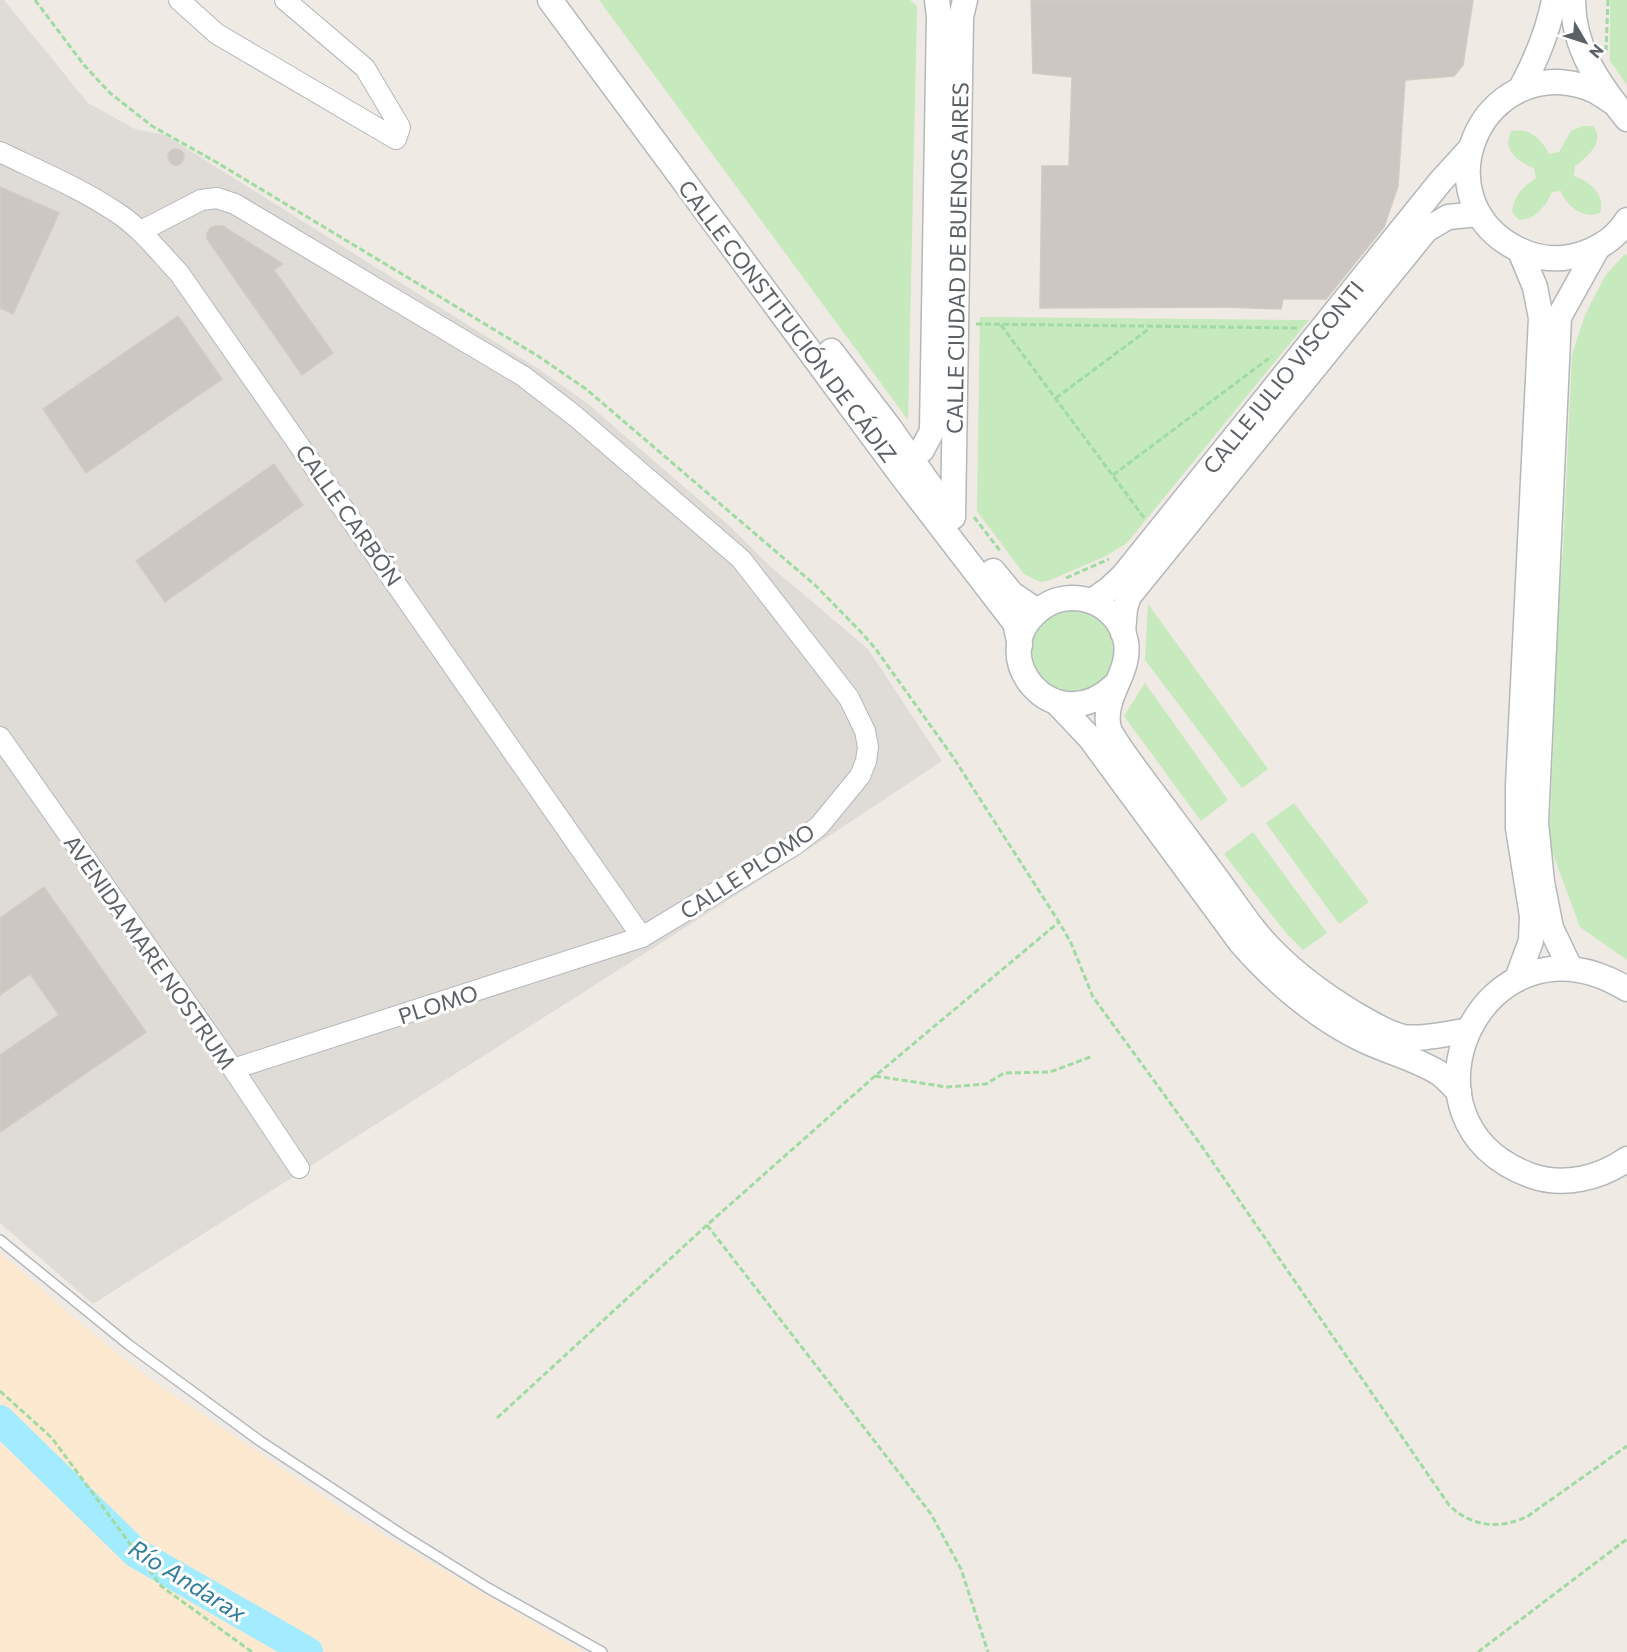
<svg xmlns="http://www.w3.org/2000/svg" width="1627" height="1652" font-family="Commissioner,sans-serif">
<rect width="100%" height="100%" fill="#efeae3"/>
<!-- industrial -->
<path fill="#dfdcd7" d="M0,0H4L88,103L135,129L165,135L540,370L588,404L733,529L771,567L868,649L942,761L826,838L93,1304L0,1223Z"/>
<!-- green -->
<g fill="#c6e9bd">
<path d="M599,0H910L917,6L908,420Z"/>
<path d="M1610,0H1627V85L1610,61Z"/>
<path d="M1583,126H1593C1606,140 1587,158 1575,166L1574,176C1590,182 1606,194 1600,213C1584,220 1566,206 1561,191L1552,192C1546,206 1535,220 1519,220L1512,212C1514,195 1523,187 1536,178L1534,168C1519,163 1500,148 1512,131C1531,128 1541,139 1549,154L1559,152L1571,131Z"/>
<path d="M1627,254V960L1580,927L1549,843L1554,729L1555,646L1563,550L1572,355L1585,315L1605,276L1623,256Z"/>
<path d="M980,317L1309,320L1127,543L1106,556L1048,581L1040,582L1024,574L977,511Z"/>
<path d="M1148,604L1268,769L1242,788L1145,660Z"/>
<circle cx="1073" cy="651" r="42"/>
<path d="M1145,683L1228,800L1201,821L1124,716Z"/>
<path d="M1294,803L1369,902L1339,924L1266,823Z"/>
<path d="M1253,832L1327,933L1303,950L1286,933L1224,854Z"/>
</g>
<!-- sand -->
<path fill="#fde9d0" d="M0,1253L75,1319L148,1378L361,1522L583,1652H0Z"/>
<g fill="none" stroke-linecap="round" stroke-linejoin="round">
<!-- river -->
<path stroke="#a3ebff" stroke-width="30" d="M0,1420L136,1553L308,1652"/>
</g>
<!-- building -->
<g fill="#ccc7c2" stroke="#d4cac1" stroke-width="1.5">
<path d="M1031,0H1473L1463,65L1454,76L1405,80L1398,186L1384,227L1326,299H1283L1281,309L1225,307L1040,308L1042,166H1069L1072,77L1033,73Z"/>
<circle cx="176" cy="157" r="8"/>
<path d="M0,187L59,213L13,314L0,308Z"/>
<path d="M216,226H223L283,264L274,270L333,353L302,375L207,239V233L210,228Z"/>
<path d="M178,316L222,379L86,473L43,409Z"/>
<path d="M274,464L303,505L165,602L136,561Z"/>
<path d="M44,887L146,1032L0,1132V1055L59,1015L30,974L0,995V918Z"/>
</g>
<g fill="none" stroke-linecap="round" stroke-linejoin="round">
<!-- service casing -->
<g stroke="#b4b8bb" stroke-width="12">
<path id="service" d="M0,1240L129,1345L260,1441L401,1534L488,1588L602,1652"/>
</g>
<!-- minor casing -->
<g stroke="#b4b8bb" stroke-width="22">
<g id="minor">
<path d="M179,0L217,34L396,139L400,127L365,68L285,0"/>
<path d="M0,152C39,171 80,188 116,212C141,228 159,252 179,273L642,937"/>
<path d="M141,231L201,200L217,198L235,204L523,376L575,416L741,559L849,698L865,731L868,747L866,761L860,776L819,826L793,846L642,937L233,1069"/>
<path d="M0,737L233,1069L299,1168"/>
</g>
</g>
<!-- tertiary casing -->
<g stroke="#b4b8bb" stroke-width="27">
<g id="tertiary">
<path d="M550,0L902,476L1015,623L1020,645"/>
<path d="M1573,0C1573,48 1598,83 1627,119"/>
<path d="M1521,88C1536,60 1548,32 1554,0"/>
<path d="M1614,103C1607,99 1601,94 1595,91C1584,85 1571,83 1559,82C1473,80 1432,194 1507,243C1524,254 1542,260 1563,258C1588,255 1614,242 1627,220"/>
<path d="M831,351L889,427L945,507"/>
<path d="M905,470L910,457L922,450L932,431L939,16L937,0"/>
<path d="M953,517L961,17L965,0"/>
<path d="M993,571L1012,594L1037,611"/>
<path d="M1092,601L1109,589L1123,576L1440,182L1470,149"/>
<path d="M1123,633L1125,608L1129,596L1426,230L1448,217L1478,214"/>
<path d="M1114,686C1053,742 984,656 1038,611C1069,584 1118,601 1126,642C1131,672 1104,694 1108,724C1109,738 1160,801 1171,817C1191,844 1211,870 1230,897C1244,917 1258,937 1276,954C1299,977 1327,997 1355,1014C1370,1022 1387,1034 1404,1037C1424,1040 1447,1033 1467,1031"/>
<path d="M1057,703L1090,738L1241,943C1274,981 1317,1018 1363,1040C1388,1052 1415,1058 1439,1073C1446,1078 1453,1086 1459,1092"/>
<path d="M1570,968L1551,928L1542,882L1536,823L1559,317L1598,247"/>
<path d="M1517,979L1531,941L1532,916L1518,828V786L1541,318L1535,287L1520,251"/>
<path d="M1627,989C1483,901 1382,1123 1532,1176C1564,1187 1600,1178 1627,1159"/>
</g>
</g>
<!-- path -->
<g stroke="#9fdba2" stroke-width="3" stroke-dasharray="6 3" stroke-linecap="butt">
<path d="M35,0L84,65L110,93L152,126L216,162L538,356L586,389L815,585L860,631L875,648L953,757L1059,922L1071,943L1093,997L1203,1148L1449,1505C1471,1527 1500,1530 1528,1516L1627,1446"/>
<path d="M1606,51L1608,0"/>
<path d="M976,324L1298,328"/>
<path d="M1001,325L1145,519"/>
<path d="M1056,398L1150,328"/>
<path d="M1113,475L1272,356"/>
<path d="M974,517L1001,552"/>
<path d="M1066,578L1109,559"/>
<path d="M875,1076L947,1087L986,1084L1004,1073L1050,1072L1093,1056"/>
<path d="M707,1225L931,1514L961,1569L988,1652"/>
<path d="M0,1391L52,1438L161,1586L252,1652"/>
<path d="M497,1418L707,1225L875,1076L1059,922"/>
<path d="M1478,1652L1627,1539"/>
</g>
<!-- service -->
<use href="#service" stroke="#fff" stroke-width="9"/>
<!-- minor -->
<use href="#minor" stroke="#fff" stroke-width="20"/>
<!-- tertiary -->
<use href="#tertiary" stroke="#fff" stroke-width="24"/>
</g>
<g text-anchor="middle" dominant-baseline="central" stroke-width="6" stroke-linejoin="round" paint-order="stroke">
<!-- street labels -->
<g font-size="22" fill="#5b6165" stroke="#fff">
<text transform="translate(957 258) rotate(-89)">CALLE CIUDAD DE BUENOS AIRES</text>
<text transform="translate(788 321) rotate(53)">CALLE CONSTITUCIÓN DE CÁDIZ</text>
<text transform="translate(1283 377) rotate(-51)">CALLE JULIO VISCONTI</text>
<text transform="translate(349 515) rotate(55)">CALLE CARBÓN</text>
<text transform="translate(747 871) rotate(-33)">CALLE PLOMO</text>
<text transform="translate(150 952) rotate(55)">AVENIDA MARE NOSTRUM</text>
<text transform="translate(438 1004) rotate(-18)">PLOMO</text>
</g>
<!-- water labels -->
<g font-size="24" font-style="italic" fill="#317d9d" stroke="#fff">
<text transform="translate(188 1580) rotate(32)">Río Andarax</text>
</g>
</g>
<!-- north arrow -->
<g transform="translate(1585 42) rotate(129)" stroke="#ffffff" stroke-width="4.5" paint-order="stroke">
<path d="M0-4.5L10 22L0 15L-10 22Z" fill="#5b6165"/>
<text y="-9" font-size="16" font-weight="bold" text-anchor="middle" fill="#5b6165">N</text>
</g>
</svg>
